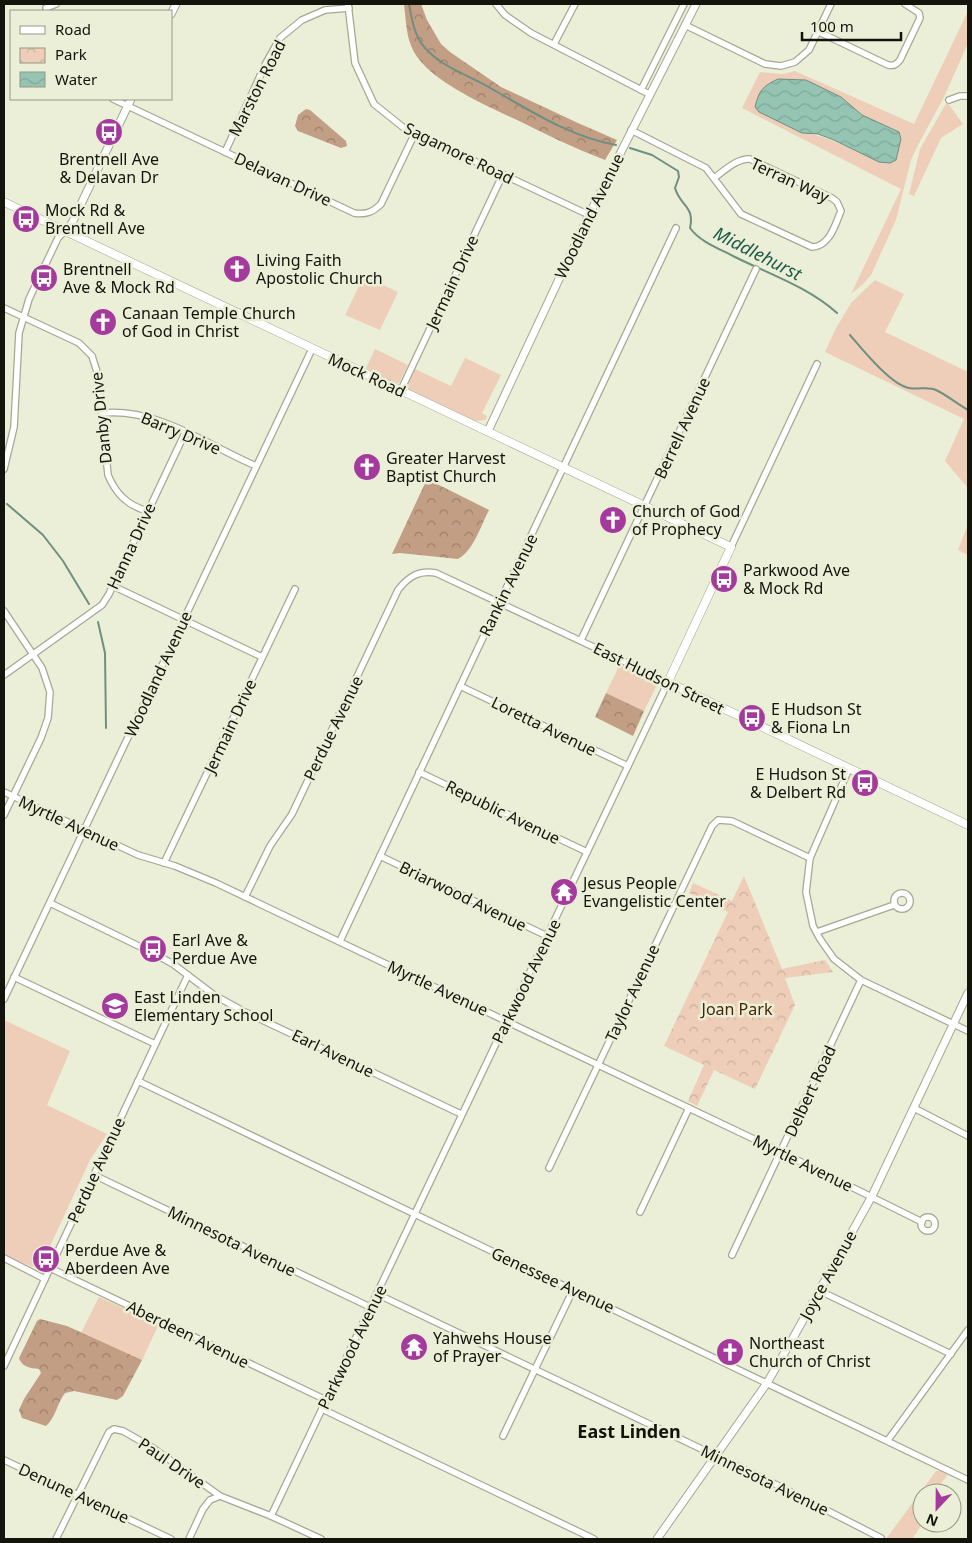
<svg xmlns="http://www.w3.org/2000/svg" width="972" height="1543" font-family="'Noto Sans',sans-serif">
<defs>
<pattern id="forest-crowns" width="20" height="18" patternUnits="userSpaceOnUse" patternTransform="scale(1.25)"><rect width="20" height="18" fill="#c29e85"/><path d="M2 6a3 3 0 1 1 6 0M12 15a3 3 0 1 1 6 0" fill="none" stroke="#9c806b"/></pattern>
<pattern id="park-crowns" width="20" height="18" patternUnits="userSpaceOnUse" patternTransform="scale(1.25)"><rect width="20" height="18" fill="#eeceb8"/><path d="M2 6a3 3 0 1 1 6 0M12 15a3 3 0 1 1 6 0" fill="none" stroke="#cbb09d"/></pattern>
<pattern id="water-waves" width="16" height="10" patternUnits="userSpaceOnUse" patternTransform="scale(1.25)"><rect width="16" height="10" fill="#95c4b3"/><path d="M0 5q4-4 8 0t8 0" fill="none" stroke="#80a899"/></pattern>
</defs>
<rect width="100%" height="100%" fill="#ebefd7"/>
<!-- grass -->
<g fill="#eeceb8" fill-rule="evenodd">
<path d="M968,11V43L944,97L918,145L911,160L896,220L871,275L863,284L851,294L901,189L742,108L760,72L783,74L795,71L914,124ZM854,109L862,115L899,132L879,162C854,150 830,136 802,133Z"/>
<path d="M947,102L963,124L941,138L914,196L909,194L920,149Z"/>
<path d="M364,276L398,292L380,330L345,315Z"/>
<path d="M875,280L904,294L885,332L968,372V488L945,461L964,419L825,352L835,330L851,303Z"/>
<path d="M375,349L408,365L399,383H393L365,370Z"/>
<path d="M465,358L501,375L482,413L487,416L485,420L475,421L409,390L407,388L415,369L451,386Z"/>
<path d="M968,524V555L958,550Z"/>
<path d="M620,664L655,681L657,685L644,711L606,693Z"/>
<path d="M4,1020L70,1051L47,1105L107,1134L90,1160L51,1244L47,1258L41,1268L33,1267L4,1255Z"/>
<path d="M99,1297L159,1324L142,1360L81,1333Z"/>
<path d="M936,1471H942L947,1474L946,1477L934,1493H922V1523H923L912,1539H886Z"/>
</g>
<!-- forest -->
<g fill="url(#forest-crowns)">
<path d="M404,4H421L427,20L441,44L450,52L501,87L578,123L617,140L605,160C574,148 545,134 515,119C485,105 430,81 414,52C406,38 406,20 404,4Z"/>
<path d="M306,109L310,110L346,141L347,146L341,148L298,131L295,126L298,115Z"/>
<path d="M427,479L489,510C481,525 474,550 458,559L400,553L392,554Z"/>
<path d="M606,693L644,711L633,736L595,717Z"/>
<path d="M40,1319L67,1326L142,1360L123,1396L117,1400L74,1391L65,1393C57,1403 56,1417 46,1426L22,1418L19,1410L24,1399L41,1373L39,1369C30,1368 22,1367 19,1358L37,1321Z"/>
</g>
<!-- park -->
<path fill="url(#park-crowns)" d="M744,876L782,969L825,960L833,972L785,978L795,1005L755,1089L714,1070L697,1106L688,1101L704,1065L664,1046L728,912L689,893L693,883L732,901Z"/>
<!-- water -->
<path fill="url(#water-waves)" stroke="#6e8f81" d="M778,79L806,80L841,97L862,115L899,132L901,139L896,160L890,163L879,162L834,140L818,134L802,133L759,112L755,107C759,90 763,86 778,79Z"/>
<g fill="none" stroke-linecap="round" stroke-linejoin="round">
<!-- stream -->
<g stroke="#6e8f81" stroke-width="2">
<path d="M409,4C412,21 415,40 429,52C444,67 467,75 485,85C526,108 569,137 616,145"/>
<path d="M630,148L652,155L678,171L679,177L675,188C680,206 695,206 690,228C700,242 720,249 735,257C769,274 808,287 837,313"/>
<path d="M850,335C862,349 891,385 909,388C918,390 928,386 936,390C947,395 957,404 968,410"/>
<path d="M7,504L43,535L63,561L89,604"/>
<path d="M98,622L105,653L106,728"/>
</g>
<!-- minor casing -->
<g stroke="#a5a892" stroke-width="8">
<g id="minor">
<path d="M348,4L355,63L374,104L404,128L589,215"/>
<path d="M496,4L505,15L531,33L649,94"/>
<path d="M46,8L56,4"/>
<path d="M685,25L765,64L781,66L795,62L809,50L831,4"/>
<path d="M819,32L888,65C894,66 896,65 900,60L920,18L919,13L905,4"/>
<path d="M554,44L575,4"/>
<path d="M641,90L684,4"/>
<path d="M113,99L354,213C366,215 373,212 381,204L415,133"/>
<path d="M949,100L960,96H968"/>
<path d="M631,130L706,168L741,214L812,247C830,246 835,225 841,211L837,202L832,198L750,159C737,158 724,171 714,178"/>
<path d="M225,152L266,63L280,38L302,20L325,10L349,8"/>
<path d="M4,308L79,343L92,356L98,375L108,475C116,494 127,505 147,511"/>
<path d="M401,390L503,174"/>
<path d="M103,413C158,408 207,445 256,466"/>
<path d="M4,469L14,427L19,333L29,299L58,238L65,231"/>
<path d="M731,547L817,364"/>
<path d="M113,586L262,657"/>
<path d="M4,611L42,668L50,692L48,718L41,738L4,815"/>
<path d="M581,640L756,269"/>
<path d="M4,675L102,605L109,594L185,433"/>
<path d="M460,686L628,766"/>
<path d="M849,769L810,858L806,892L813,926L820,939L834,959L861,980L968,1031"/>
<path d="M419,772L587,852"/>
<path d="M4,792L138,855L175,866L216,883L781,1152L922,1222"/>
<path d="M380,856L547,936"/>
<path d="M164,863L295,589"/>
<circle cx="902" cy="901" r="8"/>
<path d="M245,897L270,846L292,814L398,590C409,576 419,570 436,573L668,682L271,1516"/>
<path d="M50,903L151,952L173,964L214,995L243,1011L461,1114"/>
<path d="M817,932L894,905"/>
<path d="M340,941L676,228"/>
<path d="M14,977L155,1044"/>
<path d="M4,999L312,349"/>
<path d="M138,1081L968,1480"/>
<path d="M914,1108L968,1136"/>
<path d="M549,1168L712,826L718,820L732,821L810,858"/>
<path d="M94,1175L370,1307"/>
<path d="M640,1212L689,1108"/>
<circle cx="928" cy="1224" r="7"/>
<path d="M732,1255L861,980"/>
<path d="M4,1258L45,1279"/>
<path d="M50,1268L326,1400"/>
<path d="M820,1291L951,1354"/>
<path d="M377,1294L779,1486L881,1538"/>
<path d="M4,1366L188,975"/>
<path d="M322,1409L594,1539"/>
<path d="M503,1436L573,1290"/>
<path d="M888,1440L968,1330"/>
<path d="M4,1460L171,1539"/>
<path d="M56,1539L109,1432L114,1429L123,1431L153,1448L220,1496L271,1516L321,1539"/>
<path d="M189,1539L203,1509L210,1500L220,1496"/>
</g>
</g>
<!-- tertiary casing -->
<g stroke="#a5a892" stroke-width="9">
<g id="tertiary">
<path d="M171,14L176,4"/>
<path d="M65,231L72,223L131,99"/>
<path d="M488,431L589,215L696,4"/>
<path d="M657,1539L767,1383L793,1338L872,1196L968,993"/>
</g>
</g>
<!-- secondary casing -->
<g stroke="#a5a892" stroke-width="9">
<path id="secondary" d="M4,202L731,547L668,682L968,825"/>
</g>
<!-- minor -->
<use href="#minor" stroke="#fff" stroke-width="5.5"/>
<!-- tertiary -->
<use href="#tertiary" stroke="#fff" stroke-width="7"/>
<!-- secondary -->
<use href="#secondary" stroke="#fff" stroke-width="8"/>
</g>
<!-- icons -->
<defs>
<g id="bus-disc" transform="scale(1.4375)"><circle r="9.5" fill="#a43a9b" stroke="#ebefd7"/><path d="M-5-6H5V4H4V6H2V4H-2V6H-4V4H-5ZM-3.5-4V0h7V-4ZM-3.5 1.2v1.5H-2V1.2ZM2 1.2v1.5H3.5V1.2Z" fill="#fff"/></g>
<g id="church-disc" transform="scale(1.4375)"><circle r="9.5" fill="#a43a9b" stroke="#ebefd7"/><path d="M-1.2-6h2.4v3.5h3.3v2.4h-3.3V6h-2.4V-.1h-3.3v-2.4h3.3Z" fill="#fff"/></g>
<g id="temple-disc" transform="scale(1.4375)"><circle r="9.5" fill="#a43a9b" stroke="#ebefd7"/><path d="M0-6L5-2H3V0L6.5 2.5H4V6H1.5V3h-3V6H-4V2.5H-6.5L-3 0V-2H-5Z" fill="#fff"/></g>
<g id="school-disc" transform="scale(1.4375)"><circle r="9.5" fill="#a43a9b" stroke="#ebefd7"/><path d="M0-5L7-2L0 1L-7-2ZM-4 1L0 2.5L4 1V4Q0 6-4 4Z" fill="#fff"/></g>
</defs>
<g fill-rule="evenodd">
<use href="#bus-disc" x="109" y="132"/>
<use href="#bus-disc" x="26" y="219"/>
<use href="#church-disc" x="237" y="269"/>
<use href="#bus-disc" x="44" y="278"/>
<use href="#church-disc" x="103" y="322"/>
<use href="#church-disc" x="367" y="467"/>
<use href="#church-disc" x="613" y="520"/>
<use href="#bus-disc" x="724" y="579"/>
<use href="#bus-disc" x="752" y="718"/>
<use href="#bus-disc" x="865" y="783"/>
<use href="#temple-disc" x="564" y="892"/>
<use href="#bus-disc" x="153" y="949"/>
<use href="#school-disc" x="115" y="1006"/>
<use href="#bus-disc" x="46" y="1259"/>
<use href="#temple-disc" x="414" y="1347"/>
<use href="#church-disc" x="730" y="1352"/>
</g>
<g text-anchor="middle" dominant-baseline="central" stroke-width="5" stroke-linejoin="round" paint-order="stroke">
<!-- street labels -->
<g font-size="16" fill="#13140c" stroke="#ebefd7">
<text transform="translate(257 88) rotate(-63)">Marston Road</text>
<text transform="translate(459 153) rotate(26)">Sagamore Road</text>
<text transform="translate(283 179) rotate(25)">Delavan Drive</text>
<text transform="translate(790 180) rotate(25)">Terran Way</text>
<text transform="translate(589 216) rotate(-64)">Woodland Avenue</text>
<text transform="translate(452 282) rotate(-65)">Jermain Drive</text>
<text transform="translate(367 375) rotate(25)">Mock Road</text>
<text transform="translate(101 418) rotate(-96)">Danby Drive</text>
<text transform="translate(682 428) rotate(-65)">Berrell Avenue</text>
<text transform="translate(181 433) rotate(23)">Barry Drive</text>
<text transform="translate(131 546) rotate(-65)">Hanna Drive</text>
<text transform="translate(508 585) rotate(-64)">Rankin Avenue</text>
<text transform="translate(158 674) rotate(-65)">Woodland Avenue</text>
<text transform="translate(659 678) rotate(26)">East Hudson Street</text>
<text transform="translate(230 726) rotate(-65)">Jermain Drive</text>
<text transform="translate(544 726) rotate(26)">Loretta Avenue</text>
<text transform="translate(333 728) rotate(-64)">Perdue Avenue</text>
<text transform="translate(503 812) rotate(26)">Republic Avenue</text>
<text transform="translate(69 823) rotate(25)">Myrtle Avenue</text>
<text transform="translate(463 896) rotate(26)">Briarwood Avenue</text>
<text transform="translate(526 981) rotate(-64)">Parkwood Avenue</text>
<text transform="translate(438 988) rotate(25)">Myrtle Avenue</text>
<text transform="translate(632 993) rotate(-65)">Taylor Avenue</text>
<text transform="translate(333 1053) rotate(26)">Earl Avenue</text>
<text transform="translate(810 1091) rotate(-65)">Delbert Road</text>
<text transform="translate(803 1163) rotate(26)">Myrtle Avenue</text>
<text transform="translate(96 1170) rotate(-65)">Perdue Avenue</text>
<text transform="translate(232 1241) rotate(26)">Minnesota Avenue</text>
<text transform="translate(828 1275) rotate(-61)">Joyce Avenue</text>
<text transform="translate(553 1280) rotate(25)">Genessee Avenue</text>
<text transform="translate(188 1334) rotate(26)">Aberdeen Avenue</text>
<text transform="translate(352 1347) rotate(-64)">Parkwood Avenue</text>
<text transform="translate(172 1463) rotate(34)">Paul Drive</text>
<text transform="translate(765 1480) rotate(26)">Minnesota Avenue</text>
<text transform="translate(74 1493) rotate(25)">Denune Avenue</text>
</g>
<!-- poi labels -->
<g font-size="16" fill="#13140c" stroke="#ebefd7" text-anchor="start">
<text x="109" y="159" text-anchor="middle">Brentnell Ave<tspan x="109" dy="18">&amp; Delavan Dr</tspan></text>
<text x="45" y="210">Mock Rd &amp;<tspan x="45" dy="18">Brentnell Ave</tspan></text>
<text x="256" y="260">Living Faith<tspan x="256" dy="18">Apostolic Church</tspan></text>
<text x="63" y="269">Brentnell<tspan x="63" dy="18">Ave &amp; Mock Rd</tspan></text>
<text x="122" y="313">Canaan Temple Church<tspan x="122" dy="18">of God in Christ</tspan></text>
<text x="386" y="458">Greater Harvest<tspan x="386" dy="18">Baptist Church</tspan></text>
<text x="632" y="511">Church of God<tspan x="632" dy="18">of Prophecy</tspan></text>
<text x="743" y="570">Parkwood Ave<tspan x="743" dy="18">&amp; Mock Rd</tspan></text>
<text x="771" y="709">E Hudson St<tspan x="771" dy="18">&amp; Fiona Ln</tspan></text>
<text x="846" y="774" text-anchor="end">E Hudson St<tspan x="846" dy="18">&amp; Delbert Rd</tspan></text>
<text x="583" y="883">Jesus People<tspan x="583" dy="18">Evangelistic Center</tspan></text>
<text x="172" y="940">Earl Ave &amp;<tspan x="172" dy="18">Perdue Ave</tspan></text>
<text x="134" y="997">East Linden<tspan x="134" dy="18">Elementary School</tspan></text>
<text x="65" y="1250">Perdue Ave &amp;<tspan x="65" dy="18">Aberdeen Ave</tspan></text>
<text x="433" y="1338">Yahwehs House<tspan x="433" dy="18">of Prayer</tspan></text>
<text x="749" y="1343">Northeast<tspan x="749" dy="18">Church of Christ</tspan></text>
</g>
<!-- park labels -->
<g font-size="16" fill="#492606" stroke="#ebefd7">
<text x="737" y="1009">Joan Park</text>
</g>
<!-- water labels -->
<g font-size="18" font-style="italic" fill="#1e5a49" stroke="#ebefd7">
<text transform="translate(758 253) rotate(27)">Middlehurst</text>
</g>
<!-- neighbourhood labels -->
<g font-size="18" font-weight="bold" fill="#13140c" stroke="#ebefd7">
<text x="629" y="1431">East Linden</text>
</g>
</g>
<!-- border -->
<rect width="972" height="1543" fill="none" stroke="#13140c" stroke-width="10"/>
<!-- legend -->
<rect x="10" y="10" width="162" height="90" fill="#ebefd7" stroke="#959786"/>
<rect x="20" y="26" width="25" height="8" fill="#ffffff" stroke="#959786"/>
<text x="55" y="35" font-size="15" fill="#13140c">Road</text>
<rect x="20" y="48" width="25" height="15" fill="url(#park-crowns)" stroke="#959786"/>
<text x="55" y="60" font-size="15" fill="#13140c">Park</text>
<rect x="20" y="72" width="25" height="15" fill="url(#water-waves)" stroke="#959786"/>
<text x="55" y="85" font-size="15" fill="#13140c">Water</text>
<!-- north arrow -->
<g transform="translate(937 1508) rotate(202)"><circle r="24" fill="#ebefd7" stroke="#959786"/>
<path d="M0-4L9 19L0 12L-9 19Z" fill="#a43a9b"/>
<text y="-8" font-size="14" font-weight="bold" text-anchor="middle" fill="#13140c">N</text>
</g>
<!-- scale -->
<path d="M802 32v8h99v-8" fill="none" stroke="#13140c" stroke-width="2.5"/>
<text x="810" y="32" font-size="15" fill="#13140c" stroke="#ebefd7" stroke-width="4" paint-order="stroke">100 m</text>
</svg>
